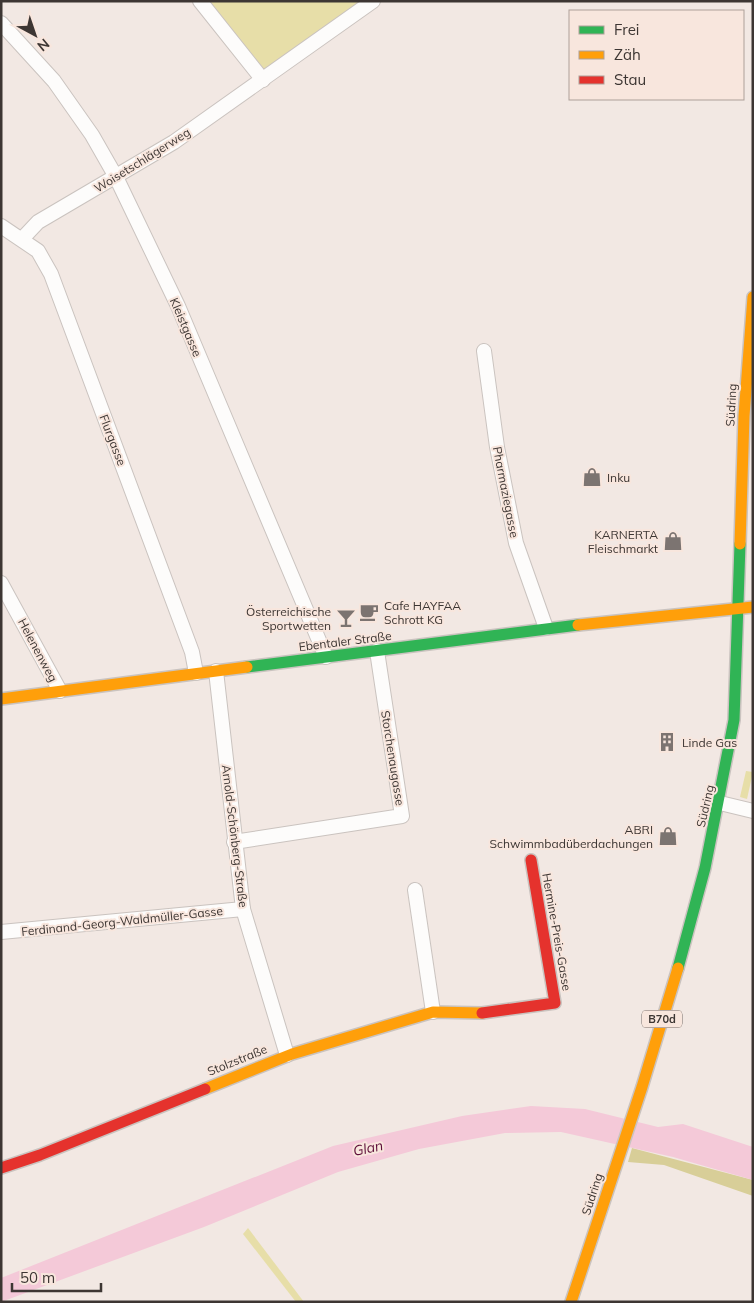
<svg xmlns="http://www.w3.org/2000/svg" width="754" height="1303" font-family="Mulish,sans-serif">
<rect width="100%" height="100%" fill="#f2e8e3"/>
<!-- green -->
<g fill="#e7dea8">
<path d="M207,1H367L264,73Z"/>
<path d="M746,771L753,772L747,799L740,797Z"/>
<path d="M248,1228L304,1302H296L243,1234Z"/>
</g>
<!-- forest -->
<path fill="#d8ce98" d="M632,1148L753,1180V1196L664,1165L628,1162Z"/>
<!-- water -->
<path fill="#f4c9d8" d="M531,1106L585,1109L658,1127L683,1124L753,1147V1180L673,1157L561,1132L505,1133L419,1149L338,1172L204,1227L1,1302V1278L333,1146L462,1116Z"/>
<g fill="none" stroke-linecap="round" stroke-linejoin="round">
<!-- street casing -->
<g stroke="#cac3bf" stroke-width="16">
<g id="street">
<path d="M200,1L263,80"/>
<path d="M1,23L54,81L92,135L116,177L178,306L326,657"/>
<path d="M1,226L38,251L51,274L192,652L196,673"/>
<path d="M22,239L38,222L174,142L373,1"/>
<path d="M484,351L497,447L516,543L546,628"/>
<path d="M1,583L60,691"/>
<path d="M216,671L243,909L287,1055"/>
<path d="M720,803L753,811"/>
<path d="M234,842L402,816L377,651"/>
<path d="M415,890L433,1012"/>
<path d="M1,932L243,909"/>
</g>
</g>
<!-- fast casing -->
<g stroke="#cac3bf" stroke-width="14">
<g id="fast">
<path d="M247,667L578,625"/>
<path d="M678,968L705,868L734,720L740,544"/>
</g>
</g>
<!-- slow casing -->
<g stroke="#cac3bf" stroke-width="14">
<g id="slow">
<path d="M740,544L744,416L753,297"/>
<path d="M578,625L753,607"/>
<path d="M1,699L247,667"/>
<path d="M205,1089L292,1054L433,1012L482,1013"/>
<path d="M571,1302L642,1087L678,968"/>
</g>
</g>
<!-- jam casing -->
<g stroke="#cac3bf" stroke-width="14">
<g id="jam">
<path d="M482,1013L555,1003L531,860"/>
<path d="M1,1168L40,1155L205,1089"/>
</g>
</g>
<!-- street -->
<use href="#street" stroke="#fdfcfb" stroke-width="14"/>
<!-- fast -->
<use href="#fast" stroke="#30b455" stroke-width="11"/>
<!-- slow -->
<use href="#slow" stroke="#ff9f0a" stroke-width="11"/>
<!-- jam -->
<use href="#jam" stroke="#e5322d" stroke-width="11"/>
</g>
<!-- icons -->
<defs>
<g id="shop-bare" transform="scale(1.5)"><path d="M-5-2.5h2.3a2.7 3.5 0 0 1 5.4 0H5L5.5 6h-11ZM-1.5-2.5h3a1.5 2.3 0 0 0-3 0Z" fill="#7c7471" stroke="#f8e6dd" stroke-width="2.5" paint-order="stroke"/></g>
<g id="cafe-bare" transform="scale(1.5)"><path d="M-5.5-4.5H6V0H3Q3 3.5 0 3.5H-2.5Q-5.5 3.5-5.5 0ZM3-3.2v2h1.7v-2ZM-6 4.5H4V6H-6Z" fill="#7c7471" stroke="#f8e6dd" stroke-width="2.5" paint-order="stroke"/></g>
<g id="bar-bare" transform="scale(1.5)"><path d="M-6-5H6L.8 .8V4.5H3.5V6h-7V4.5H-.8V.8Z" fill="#7c7471" stroke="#f8e6dd" stroke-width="2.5" paint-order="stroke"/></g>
<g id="building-bare" transform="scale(1.5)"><path d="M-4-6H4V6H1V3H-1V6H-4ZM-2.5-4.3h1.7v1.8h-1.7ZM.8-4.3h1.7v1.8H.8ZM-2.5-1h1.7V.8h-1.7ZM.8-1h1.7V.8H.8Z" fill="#7c7471" stroke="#f8e6dd" stroke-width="2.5" paint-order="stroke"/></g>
</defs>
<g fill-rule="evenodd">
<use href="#shop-bare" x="592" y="477"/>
<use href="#shop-bare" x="673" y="541"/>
<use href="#cafe-bare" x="369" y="612"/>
<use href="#bar-bare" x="346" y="618"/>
<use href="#building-bare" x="667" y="742"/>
<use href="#shop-bare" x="668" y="836"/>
</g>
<g text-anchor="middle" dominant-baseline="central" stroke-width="4" stroke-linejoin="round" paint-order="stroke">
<!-- shield labels -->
<rect fill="#f8e6dd" stroke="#756b66" stroke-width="1" x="642" y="1010.5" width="40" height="17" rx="4"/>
<g font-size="11" font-weight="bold" fill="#3d3633">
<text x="662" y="1019">B70d</text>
</g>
<!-- street labels -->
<g font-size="12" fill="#3d3633" stroke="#f8e6dd">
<text transform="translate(142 160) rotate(-32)">Woisetschlägerweg</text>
<text transform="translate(186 327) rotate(67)">Kleistgasse</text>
<text transform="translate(731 405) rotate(-87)">Südring</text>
<text transform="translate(113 440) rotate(69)">Flurgasse</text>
<text transform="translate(506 492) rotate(79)">Pharmaziegasse</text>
<text transform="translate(345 641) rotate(-7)">Ebentaler Straße</text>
<text transform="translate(38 650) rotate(62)">Helenenweg</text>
<text transform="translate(393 758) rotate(81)">Storchenaugasse</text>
<text transform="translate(705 806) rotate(-77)">Südring</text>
<text transform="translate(235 836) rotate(83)">Arnold-Schönberg-Straße</text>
<text transform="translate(122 921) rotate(-6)">Ferdinand-Georg-Waldmüller-Gasse</text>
<text transform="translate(557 932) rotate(80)">Hermine-Preis-Gasse</text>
<text transform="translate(237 1060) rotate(-22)">Stolzstraße</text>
<text transform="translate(592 1194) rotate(-72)">Südring</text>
</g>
<!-- poi labels -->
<g font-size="12" fill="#3d3633" stroke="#f8e6dd" text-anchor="start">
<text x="607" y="477">Inku</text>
<text x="658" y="534" text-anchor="end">KARNERTA<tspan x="658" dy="14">Fleischmarkt</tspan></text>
<text x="384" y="605">Cafe HAYFAA<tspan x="384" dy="14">Schrott KG</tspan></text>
<text x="331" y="611" text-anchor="end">Österreichische<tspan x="331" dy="14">Sportwetten</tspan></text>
<text x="682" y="742">Linde Gas</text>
<text x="653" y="829" text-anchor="end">ABRI<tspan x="653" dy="14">Schwimmbadüberdachungen</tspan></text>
</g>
<!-- water labels -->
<g font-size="14" font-style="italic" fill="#5d0d38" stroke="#f8e6dd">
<text transform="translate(368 1148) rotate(-12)">Glan</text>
</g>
</g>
<!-- border -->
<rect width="754" height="1303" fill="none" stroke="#3d3633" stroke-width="5"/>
<!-- legend -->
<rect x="569" y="10" width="175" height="90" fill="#f8e6dd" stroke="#ada099"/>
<rect x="579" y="26" width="25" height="8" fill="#30b455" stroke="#ada099"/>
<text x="614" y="35" font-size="15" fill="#3d3633">Frei</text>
<rect x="579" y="51" width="25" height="8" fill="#ff9f0a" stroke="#ada099"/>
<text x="614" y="60" font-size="15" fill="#3d3633">Zäh</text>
<rect x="579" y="76" width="25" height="8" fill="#e5322d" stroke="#ada099"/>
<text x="614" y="85" font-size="15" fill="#3d3633">Stau</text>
<!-- north arrow -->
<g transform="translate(35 35) rotate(140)" stroke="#f8e6dd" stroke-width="4" paint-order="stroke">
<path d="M0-4L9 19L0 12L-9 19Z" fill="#3d3633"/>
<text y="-8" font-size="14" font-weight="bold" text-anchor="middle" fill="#3d3633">N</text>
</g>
<!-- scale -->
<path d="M12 1283v8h89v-8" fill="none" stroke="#3d3633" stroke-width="2.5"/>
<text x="20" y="1283" font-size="15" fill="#3d3633" stroke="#f8e6dd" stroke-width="4" paint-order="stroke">50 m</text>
</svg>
